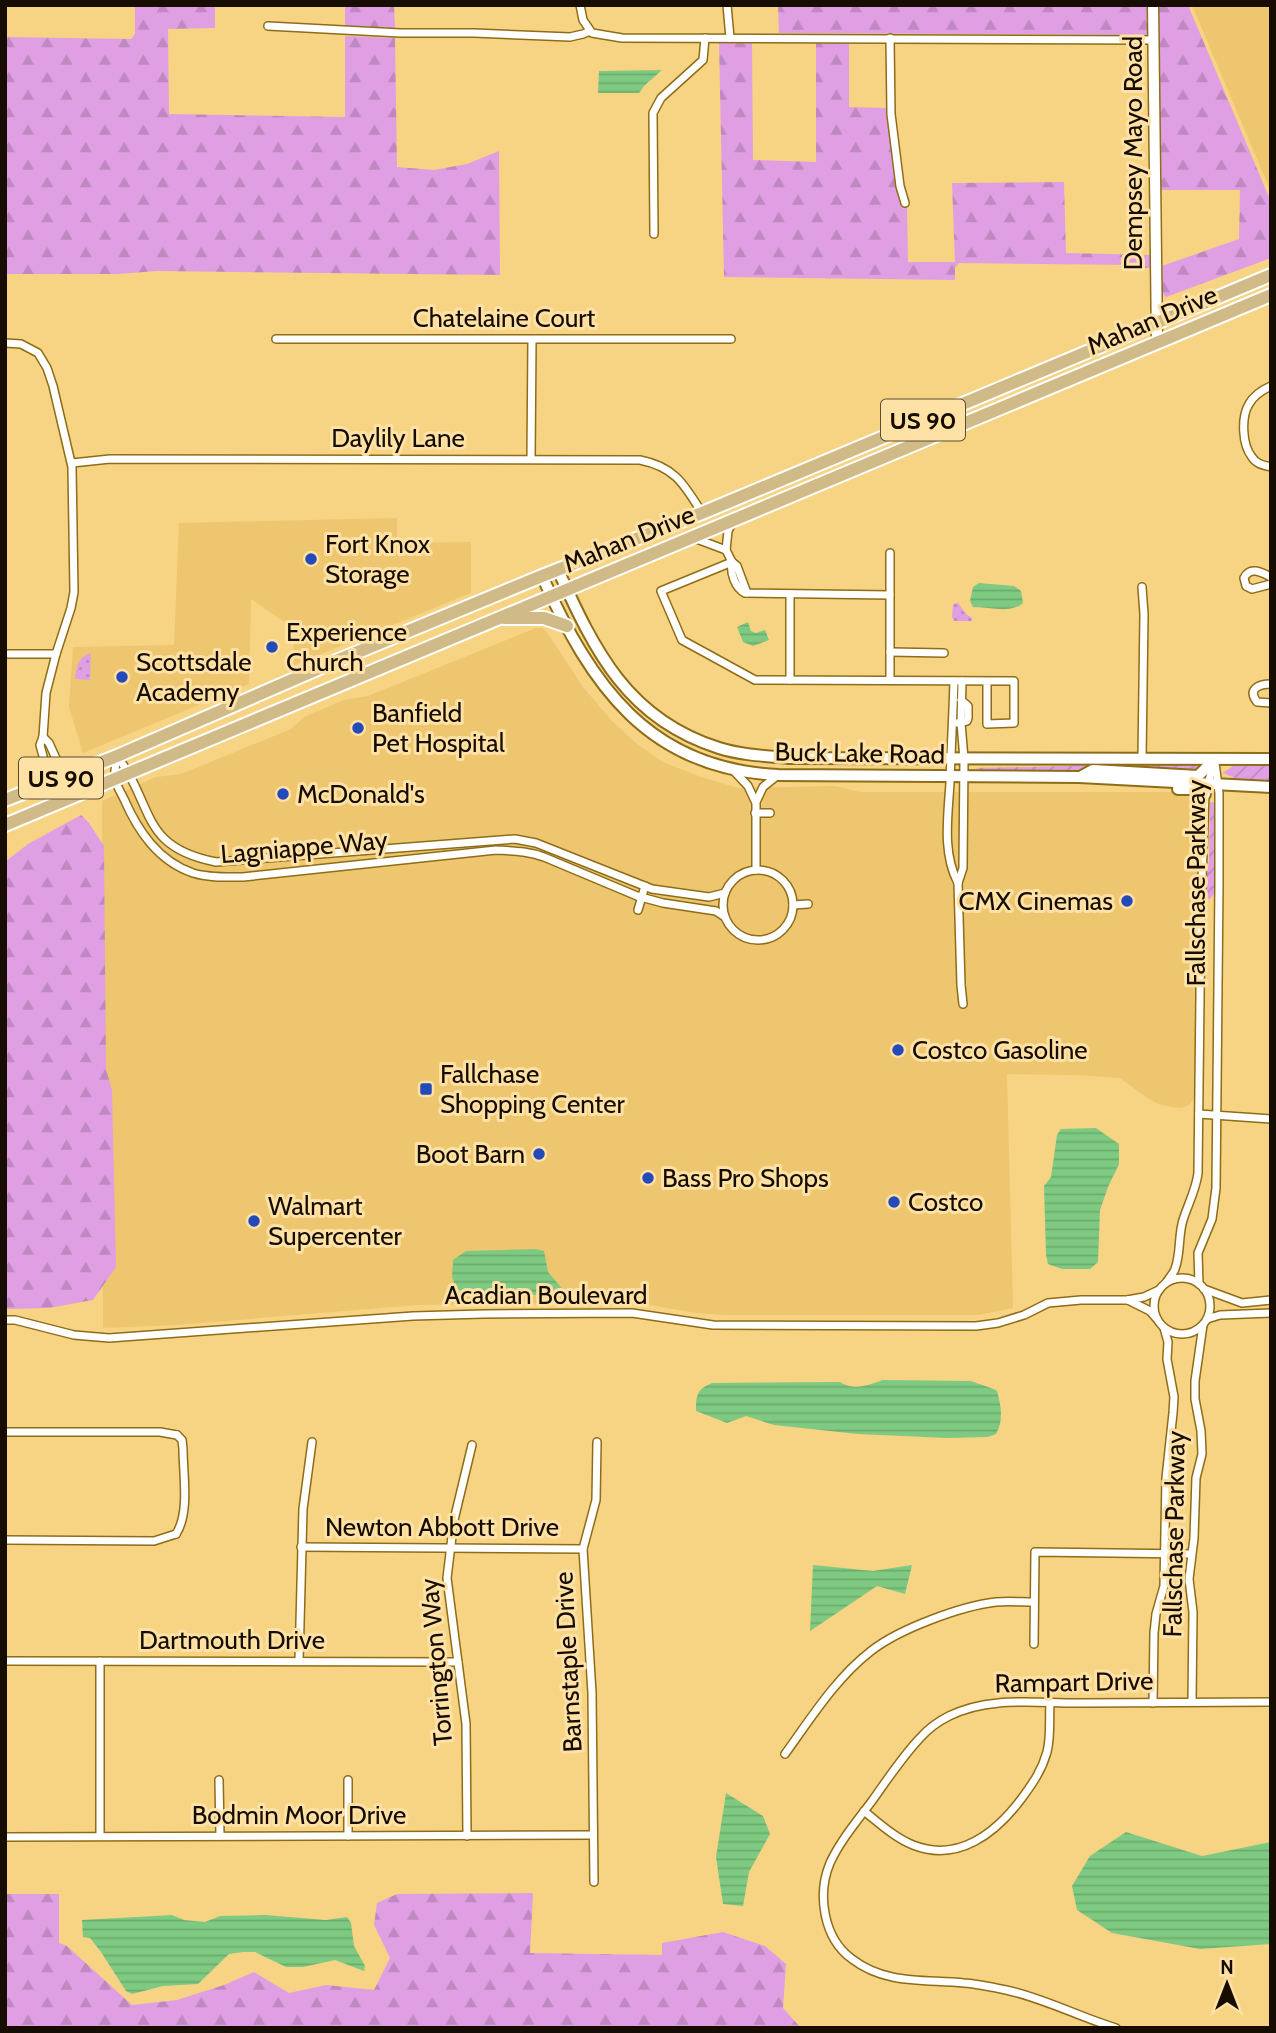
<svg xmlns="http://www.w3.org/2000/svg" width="1276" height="2033" font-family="Cabin,sans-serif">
<defs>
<pattern id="forest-firs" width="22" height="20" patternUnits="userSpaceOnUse" patternTransform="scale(1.75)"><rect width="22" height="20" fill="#e09fe3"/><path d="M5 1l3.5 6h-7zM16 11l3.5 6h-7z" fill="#bf88c1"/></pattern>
<pattern id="park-dots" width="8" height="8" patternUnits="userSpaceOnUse" patternTransform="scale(1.75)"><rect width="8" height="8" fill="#e09fe3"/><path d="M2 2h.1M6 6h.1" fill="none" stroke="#bf88c1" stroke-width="1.8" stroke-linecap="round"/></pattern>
<pattern id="garden-furrows" width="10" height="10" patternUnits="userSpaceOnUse" patternTransform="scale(1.75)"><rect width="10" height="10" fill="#e09fe3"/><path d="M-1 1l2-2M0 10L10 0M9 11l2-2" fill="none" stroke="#bf88c1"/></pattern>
<pattern id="water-rules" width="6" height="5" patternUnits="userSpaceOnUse" patternTransform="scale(1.75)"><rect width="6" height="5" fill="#7eca82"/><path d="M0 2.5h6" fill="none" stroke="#6cac6e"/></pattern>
</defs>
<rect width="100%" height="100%" fill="#f7d384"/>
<!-- built -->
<g fill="#eec66f">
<path d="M1192,5H1271V192Z"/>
<path d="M397,518V543L471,542V593L294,665L293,628L251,599L249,684L83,753L69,707L73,647L174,645L179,523Z"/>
<path d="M536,628H542L547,632L583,687L611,720L637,744L663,762L701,777L738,788L835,786L860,792H1188L1196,798L1199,805V889L1196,1095L1190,1104L1182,1108L1171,1107L1158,1104L1146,1097L1120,1078L1075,1075L1007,1074L1013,1308L979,1315H726L696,1313L632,1302L418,1305L177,1325L103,1328L102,801L156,777L181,774L291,729L304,717L344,700L368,696Z"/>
</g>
<!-- forest -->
<g fill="url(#forest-firs)">
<path d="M135,5H215V28L168,29L169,114L345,117V36L395,38L397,167L434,170L467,164L499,151L500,275L157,271L118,274H5V37L131,39L135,34Z"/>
<path d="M345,5H394L395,28L345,26Z"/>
<path d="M778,5H1149V35L779,33Z"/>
<path d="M1158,5H1188L1271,202V258L1166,297L1159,290V267L1239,239L1240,190H1159Z"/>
<path d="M719,43H752L753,160L816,162V43H849V107L886,108L896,187L903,209L907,207L908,262H955L952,183L1064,182L1066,253L1150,255V268H1140L1138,265L959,263L955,268V280L724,277Z"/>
<path d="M81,815L89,823L104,846L106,1069L112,1090L116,1267L93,1300L49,1308L5,1309V862L28,844Z"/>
<path d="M533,1893L530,1953L662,1955V1943L723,1932L765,1946L786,1964L783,2008L801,2028H5V1894H59V1943L67,1946L132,2005L177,2000L224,1985L254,1972L289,1993L326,1985L374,1990L390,1958L374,1925L377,1903L397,1894Z"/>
</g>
<!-- park -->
<g fill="url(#park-dots)">
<path d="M958,603L966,614L972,618V621H954L952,617L953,604Z"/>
<path d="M91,653L90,680L75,679C77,666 77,658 91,653Z"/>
</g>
<!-- garden -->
<g fill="url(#garden-furrows)">
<path d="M1089,762L1190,763L1197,766L1199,769L1195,771L1091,768L1070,772L982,770L975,768L1071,766Z"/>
<path d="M1233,766H1271V781L1237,779L1223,773Z"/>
<path d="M1212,802L1215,803L1214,843L1217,890L1210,899L1207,898L1205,891L1209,860L1210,803Z"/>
</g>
<!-- water -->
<g fill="url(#water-rules)">
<path d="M662,70L645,85L639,93H598L599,71Z"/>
<path d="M979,583L1014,586L1021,591L1023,603C1011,614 989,607 973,607L970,601L973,587Z"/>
<path d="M748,622L751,631L756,633L765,630L769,640L753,646L743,642L737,627Z"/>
<path d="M1096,1128L1119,1144V1164L1108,1187L1100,1210L1098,1262L1090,1269H1062L1048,1264L1046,1255L1044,1186L1051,1177L1057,1135L1061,1129Z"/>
<path d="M536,1249L544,1251L548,1272L567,1294L563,1296L464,1292L456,1288L452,1277L453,1260L466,1251Z"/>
<path d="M883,1380L971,1381C980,1385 989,1386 997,1391C1001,1406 1004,1420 996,1434L988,1437L947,1438L858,1434L774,1425L746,1416L727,1423L696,1411C696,1395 697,1389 712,1383L840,1382C854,1391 869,1385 883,1380Z"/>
<path d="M813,1565L873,1571L912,1565L905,1594L877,1586L810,1631Z"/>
<path d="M726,1793L763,1816L770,1834L749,1872L743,1906L723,1904L716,1857Z"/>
<path d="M1126,1832L1202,1856L1271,1842V1944L1200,1949L1112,1933L1077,1910L1072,1886L1090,1856Z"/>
<path d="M172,1915L184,1920L205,1922L220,1916L265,1915L326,1920L347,1917L351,1923L354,1946L365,1966L364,1971L335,1960L303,1967H286L255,1952H243L229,1954L198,1984L163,1986L132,1994L126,1991L101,1952L90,1938L83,1937L82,1920Z"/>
</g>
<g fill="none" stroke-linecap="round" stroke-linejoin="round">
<!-- minor casing -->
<g stroke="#8e6d16" stroke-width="10">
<g id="minor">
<path d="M580,5L583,20L592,33L622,38L1154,40"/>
<path d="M727,5L730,38"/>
<path d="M268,26L400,33H474L570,37L583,34L590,31"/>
<path d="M890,38L891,114L900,186L905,203"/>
<path d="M654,234L653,113L661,98L703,60L705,38"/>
<path d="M276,339H731"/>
<path d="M5,343L21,344L38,353L47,368L53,386L72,467L74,592L71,608L56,654L46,693L43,737L40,745L50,782"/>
<path d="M1271,386C1262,390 1254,395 1249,404C1241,417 1242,445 1252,457C1256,464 1263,465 1271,467"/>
<path d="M531,459L532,340"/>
<path d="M72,463L110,459L640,460C675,467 684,484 702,513"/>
<path d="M733,521L728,531L726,550L732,562L737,566L747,593"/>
<path d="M694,538L726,550"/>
<path d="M890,553V680"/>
<path d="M732,562L661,591L682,640L755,680L1014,681V723L987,724V681"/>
<path d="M732,562C730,573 735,588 745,593L890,595"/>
<path d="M1271,577C1261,572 1250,566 1244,578L1246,586L1252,589L1271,584"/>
<path d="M1142,587L1144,614L1142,758"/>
<path d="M790,594V680"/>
<path d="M890,652L944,653"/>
<path d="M5,654H56"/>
<path d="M954,681C953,715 951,749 950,783C948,816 942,853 958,883"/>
<path d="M962,681L961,723L964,759L963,868L958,883L961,985L963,1004"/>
<path d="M1271,684C1259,684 1247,689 1257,702L1271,703"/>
<path d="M957,723L967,721L968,718V706L961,700"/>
<path d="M43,737L49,743L64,776"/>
<path d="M117,756C116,763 114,772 115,778C116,785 121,793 124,799C138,831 158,861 193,873C209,878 227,877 243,877L496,850C513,851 528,851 544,857L637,896L663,903L716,911L725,917"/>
<path d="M117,756C155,806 139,847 216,862L515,839L536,843L652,889L709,897L725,893"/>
<path d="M734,771L748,786L755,801"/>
<path d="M755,813H770"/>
<path d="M756,870V802L763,787L778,775"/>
<circle cx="758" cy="905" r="35"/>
<path d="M793,905L808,904"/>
<path d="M638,910L645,886"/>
<path d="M1199,1114L1271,1119"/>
<circle cx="1182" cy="1306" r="28"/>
<path d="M1166,1283C1169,1278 1173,1274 1175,1269C1181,1253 1178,1236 1183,1220C1188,1204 1196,1190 1198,1173L1201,908L1205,794L1214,763"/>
<path d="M1199,1284L1198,1253L1212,1219L1216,1188L1219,883V793L1215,763"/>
<path d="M1204,1289L1242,1303L1271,1300"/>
<path d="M1128,1300L1150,1311L1156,1318"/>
<path d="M1207,1319L1220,1315L1271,1313"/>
<path d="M5,1320H15L74,1335L109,1338L413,1316L483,1314L632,1313L713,1325L976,1326L998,1323L1024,1315L1048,1303L1081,1300H1127L1144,1297L1159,1290"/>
<path d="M5,1432H160L177,1435"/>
<path d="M176,1534C190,1513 183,1474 183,1449L182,1440L177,1435"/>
<path d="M5,1540L154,1541L176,1534"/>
<path d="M301,1547L583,1549"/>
<path d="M1034,1644L1035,1552L1191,1554"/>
<path d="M5,1661L458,1662"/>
<path d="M100,1661V1836"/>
<path d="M299,1661L303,1509L312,1442"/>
<path d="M1192,1702L1193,1612L1189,1579L1194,1538L1196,1478L1202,1454L1201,1431L1195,1399V1381L1203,1325"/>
<path d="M1153,1703L1154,1633L1156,1614L1164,1586L1166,1478L1173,1413L1174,1397L1167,1359L1168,1342L1164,1328"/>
<path d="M785,1754C811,1718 836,1678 871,1651C899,1629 961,1606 996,1602C1009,1601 1022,1602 1034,1602"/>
<path d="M219,1780L220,1836"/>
<path d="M348,1780V1836"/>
<path d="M864,1811C879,1823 895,1838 913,1845C958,1863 996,1833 1022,1798C1033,1783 1042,1770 1047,1752C1051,1737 1049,1719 1050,1704"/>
<path d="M467,1836L466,1724L447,1578L454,1520L472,1445"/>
<path d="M5,1837L593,1835"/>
<path d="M594,1882L592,1693L583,1549L596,1500L597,1442"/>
<path d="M1116,2028C1079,2017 1044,1998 1006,1990C992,1987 978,1984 964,1983C925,1979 886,1985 852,1959C823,1938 817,1894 830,1863C840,1841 857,1821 872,1801C887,1780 902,1757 920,1738C928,1729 939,1721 949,1716C991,1695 1040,1704 1085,1703C1147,1703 1209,1702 1271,1702"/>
</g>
</g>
<!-- tertiary casing -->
<g stroke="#8e6d16" stroke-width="13">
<path id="tertiary" d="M1153,5L1157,343"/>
</g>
<!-- secondary casing -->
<g stroke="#8e6d16" stroke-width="14">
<g id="secondary">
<path d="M558,570C595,651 627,719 719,748C741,755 766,756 789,758L1271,759"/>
<path d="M542,576C591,685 648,769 778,775L1079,777L1271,787"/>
<path d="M1082,776L1093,770L1198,776L1215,759"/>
<path d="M1178,789H1190L1205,794"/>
</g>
</g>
<!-- primary casing -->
<g stroke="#fff" stroke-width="16">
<g id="primary">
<path d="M504,618H544L567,626"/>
<path d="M5,800L117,756L336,661L542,576L702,513L1271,275"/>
<path d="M5,825L1271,295"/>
</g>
</g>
<!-- minor -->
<use href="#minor" stroke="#fff" stroke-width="7"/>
<!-- tertiary -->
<use href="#tertiary" stroke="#fff" stroke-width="10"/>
<!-- secondary -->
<use href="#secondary" stroke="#fff" stroke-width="10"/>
<!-- primary -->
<use href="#primary" stroke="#d0ba88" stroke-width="12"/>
</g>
<!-- markers -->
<g fill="#2449b8" stroke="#fee1a4" stroke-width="2.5">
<circle cx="311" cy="559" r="7"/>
<circle cx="272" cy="647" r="7"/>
<circle cx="122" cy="677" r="7"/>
<circle cx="358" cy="728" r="7"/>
<circle cx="283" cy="794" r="7"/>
<circle cx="1127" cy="901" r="7"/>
<circle cx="898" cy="1050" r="7"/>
<rect x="419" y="1082" width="14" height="14" rx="3.5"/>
<circle cx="539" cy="1154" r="7"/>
<circle cx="648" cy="1178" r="7"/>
<circle cx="894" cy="1202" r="7"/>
<circle cx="254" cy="1221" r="7"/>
</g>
<g text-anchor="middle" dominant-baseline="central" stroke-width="6" stroke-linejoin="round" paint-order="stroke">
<!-- shield labels -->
<g fill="#fee1a4" stroke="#5c4c31" stroke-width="2">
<rect x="881" y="399.5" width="84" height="41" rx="5"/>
<rect x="19" y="757.5" width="84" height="41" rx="5"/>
</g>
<g font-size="24" font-weight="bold" fill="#160c00">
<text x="923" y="420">US 90</text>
<text x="61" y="778">US 90</text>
</g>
<!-- street labels -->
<g font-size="26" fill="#160c00" stroke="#fee1a4">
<text transform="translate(1133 153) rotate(-90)">Dempsey Mayo Road</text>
<text x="504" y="318">Chatelaine Court</text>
<text transform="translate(1152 320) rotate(-23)">Mahan Drive</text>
<text x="398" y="438">Daylily Lane</text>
<text transform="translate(629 539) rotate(-22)">Mahan Drive</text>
<text transform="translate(860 753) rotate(1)">Buck Lake Road</text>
<text transform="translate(304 847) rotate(-5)">Lagniappe Way</text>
<text transform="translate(1196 883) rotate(-90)">Fallschase Parkway</text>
<text x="546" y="1295">Acadian Boulevard</text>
<text x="442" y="1527">Newton Abbott Drive</text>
<text transform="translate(1174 1534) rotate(-89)">Fallschase Parkway</text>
<text x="232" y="1640">Dartmouth Drive</text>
<text transform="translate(436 1662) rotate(-95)">Torrington Way</text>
<text transform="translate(568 1662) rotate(-93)">Barnstaple Drive</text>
<text transform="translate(1074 1682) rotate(-1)">Rampart Drive</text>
<text x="299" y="1815">Bodmin Moor Drive</text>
</g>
<!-- poi labels -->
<g font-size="26" fill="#160c00" stroke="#fee1a4" text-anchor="start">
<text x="325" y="544">Fort Knox<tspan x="325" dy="30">Storage</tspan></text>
<text x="286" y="632">Experience<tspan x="286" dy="30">Church</tspan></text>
<text x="136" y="662">Scottsdale<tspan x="136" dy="30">Academy</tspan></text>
<text x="372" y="713">Banfield<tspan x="372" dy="30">Pet Hospital</tspan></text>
<text x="297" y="794">McDonald's</text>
<text x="1113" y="901" text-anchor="end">CMX Cinemas</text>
<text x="912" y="1050">Costco Gasoline</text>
<text x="440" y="1074">Fallchase<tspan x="440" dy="30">Shopping Center</tspan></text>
<text x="525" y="1154" text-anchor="end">Boot Barn</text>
<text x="662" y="1178">Bass Pro Shops</text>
<text x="908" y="1202">Costco</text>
<text x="268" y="1206">Walmart<tspan x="268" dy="30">Supercenter</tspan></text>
</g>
</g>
<!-- border -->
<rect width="1276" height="2033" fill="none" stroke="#160c00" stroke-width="14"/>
<!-- north arrow -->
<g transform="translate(1227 1984)" stroke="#fee1a4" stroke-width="5" paint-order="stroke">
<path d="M0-5L12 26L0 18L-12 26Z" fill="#160c00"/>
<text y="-10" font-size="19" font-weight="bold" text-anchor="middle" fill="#160c00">N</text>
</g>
</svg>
